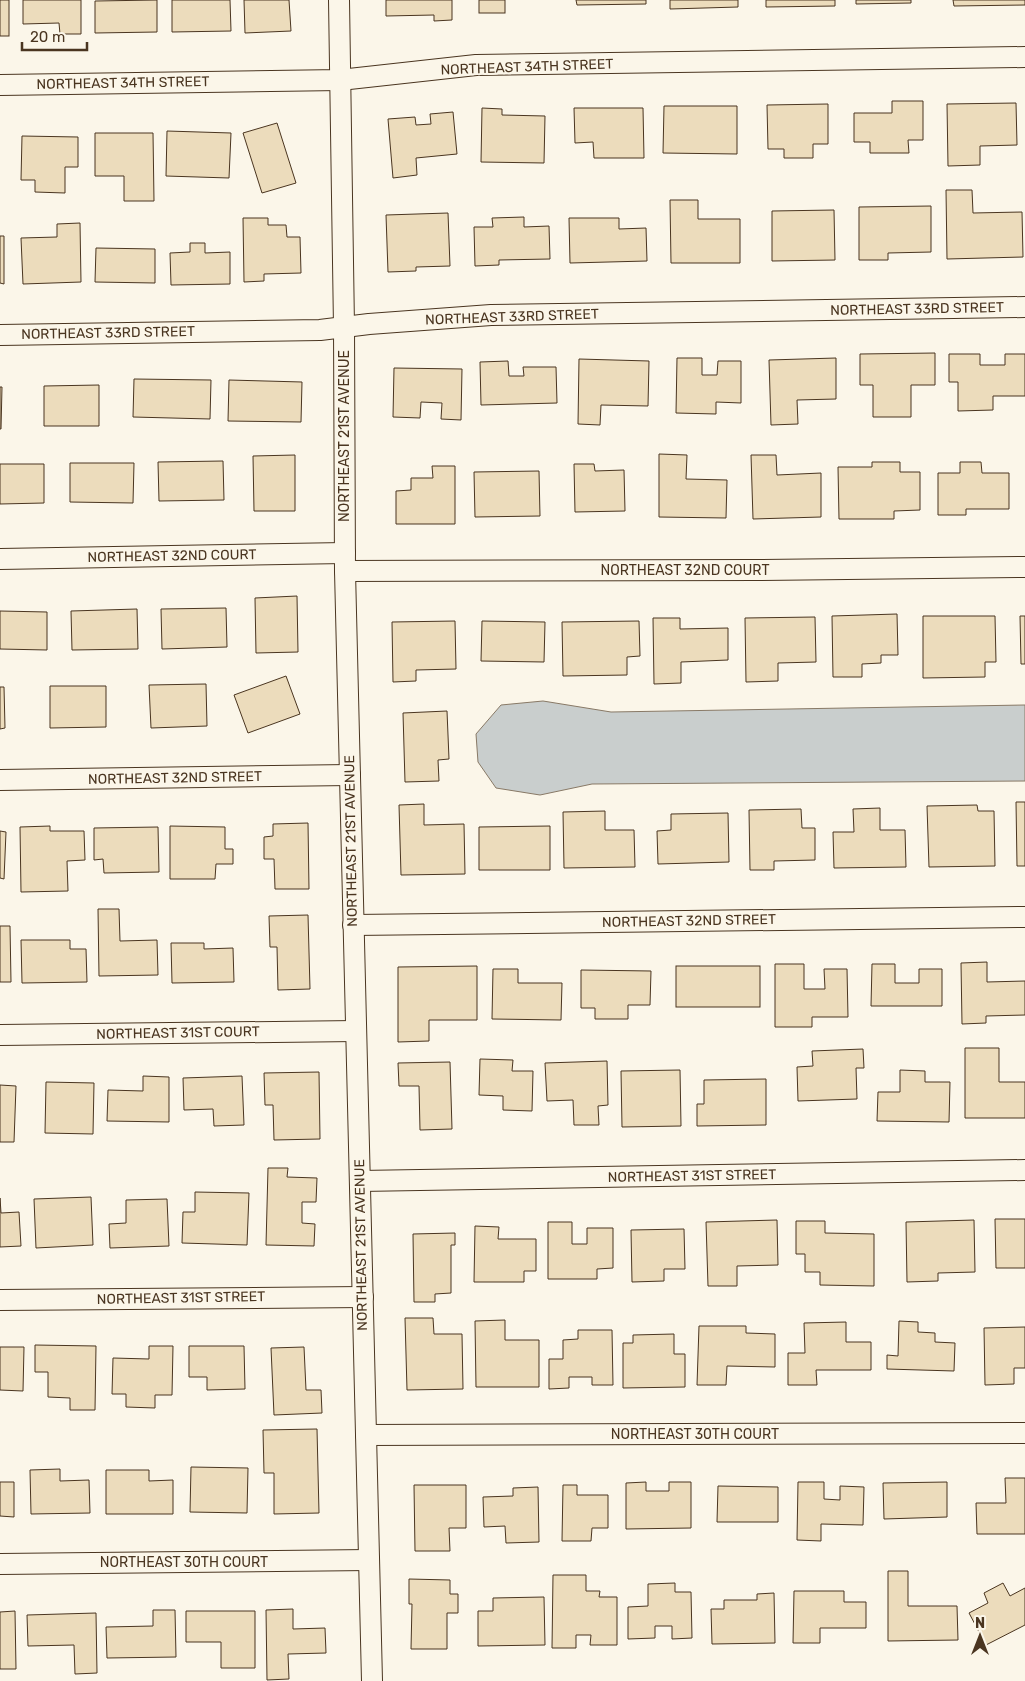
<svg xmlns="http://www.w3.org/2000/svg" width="1025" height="1681" font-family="Rubik,sans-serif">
<rect width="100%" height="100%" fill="#fbf6e9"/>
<!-- water -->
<path fill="#c9cecd" stroke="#887966" d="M543,701L611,712L1025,705V781L592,784L540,795L496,788L478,762L476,734L501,705Z"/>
<!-- building -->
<g fill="#ecdcbc" stroke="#4a3520">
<rect x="0" y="0" width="9" height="36"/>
<path d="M23,0H81V34H60L59,23L23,24Z"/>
<path d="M157,0V32L95,33V1Z"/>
<path d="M172,0H230L231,31L172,32Z"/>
<path d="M244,0H289L291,31L245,33Z"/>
<path d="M386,0H452V20L434,21V15L386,16Z"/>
<rect x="479" y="0" width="26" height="13"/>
<path d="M576,0H646V4L577,5Z"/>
<path d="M670,0H738V7L670,9Z"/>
<path d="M766,0H835V6L766,7Z"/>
<path d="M856,0H911V3L856,4Z"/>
<path d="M953,0H1025V5L954,6Z"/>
<path d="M892,101H923V140H908L909,153H870V142H854V113H892Z"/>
<path d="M1016,103L1017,145L980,146V165L948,166L947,104Z"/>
<path d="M828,104V144H813V158H784V149H768L767,105Z"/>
<path d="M664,106H737V154L663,153Z"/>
<path d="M482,108L502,109V115L545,116L544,163L481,162Z"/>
<path d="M574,108H643L644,158H594L593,142L575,143Z"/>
<path d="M453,112L457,154L416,158L417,175L393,178L388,119L415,117L416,125L431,124L430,114Z"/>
<path d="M277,123L296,183L262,193L243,133Z"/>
<path d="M167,131L231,133L229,178L166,176Z"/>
<path d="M95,133H153L154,201H124V176H95Z"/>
<path d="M22,136L78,137V167H65V193L35,192V180H21Z"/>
<path d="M946,190H972L973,213L1022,212L1023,257L947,259Z"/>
<path d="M670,200H698V219H740V263H671Z"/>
<path d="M931,206V252L888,253V260H859V207Z"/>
<path d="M834,210L835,260L772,261V211Z"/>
<path d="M448,213L450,266L416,267V271L388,272L386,215Z"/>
<path d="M524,217V227L549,226L550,259L499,260V265L475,266L474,227H493L492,218Z"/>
<path d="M243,218H268V225H286L287,237H300L301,273L264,274V281L244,282Z"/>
<path d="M569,218H619V229L646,228L647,261L570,263Z"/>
<path d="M80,223L81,282L23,284L21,238L57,237V224Z"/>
<path d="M0,236H4V284L0,283Z"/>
<path d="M190,243H205V253L230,252V284L171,285L170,253L190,252Z"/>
<path d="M96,248L155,249V283L95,282Z"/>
<path d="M935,353V385H911V417H873V385H860V354Z"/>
<path d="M949,354H980V365H1005V354H1025V396H993V410L958,411V382H949Z"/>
<path d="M677,358H702V375H717L718,361H741V403L716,402V414L676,413Z"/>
<path d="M836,358V399L797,400L798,424L771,425L769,360Z"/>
<path d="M579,359L649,361L648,406L601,405L600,425L578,424Z"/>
<path d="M508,361L509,376H524L523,367H556L557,403L481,405L480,362Z"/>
<path d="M394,368L462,369L461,420L441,419L442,403L421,402L420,418L393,417Z"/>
<path d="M134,379L211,380L210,419L133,417Z"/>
<path d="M229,380L302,382L301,422L228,421Z"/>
<path d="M99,385V426H44V386Z"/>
<path d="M0,387H2L1,429H0Z"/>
<path d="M659,454L687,455L686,479L727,480L726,518L659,517Z"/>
<path d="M295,455V511H254L253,456Z"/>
<path d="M751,455H776L777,475L821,473V517L753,519Z"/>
<path d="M223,461L224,500L159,501L158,462Z"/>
<path d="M872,462H900V472H920V510L894,511V519H839L838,467H872Z"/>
<path d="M960,462H981L982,473H1009V509H966V515H938V473H960Z"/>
<path d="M70,463H134L133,503L70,502Z"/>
<path d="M0,464H44V503L0,504Z"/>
<path d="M574,464H594L595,471L624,470L625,511L575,512Z"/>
<path d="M432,466H455V524H396V491L411,490V478H433Z"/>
<path d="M539,471L540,516L475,517L474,472Z"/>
<path d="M297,596L298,652L256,653L255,598Z"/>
<path d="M226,608L227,647L162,649L161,609Z"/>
<path d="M137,609L138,649L72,650L71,611Z"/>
<path d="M0,611L47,612V650L0,649Z"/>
<path d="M897,614L898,655H881V663L862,664V677H833L832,616Z"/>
<path d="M923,616H995L996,662H985V677L923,678Z"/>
<path d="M1020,616H1025V664H1021Z"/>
<path d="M815,617L816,662L778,663V681L746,682L745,618Z"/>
<path d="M653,618H680V629L728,628V660L681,662V683L654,684Z"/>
<path d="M455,621L456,669L416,670V681L393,682L392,622Z"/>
<path d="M482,621L545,622L544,662L481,661Z"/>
<path d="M639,621L640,656L627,657V675L563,676L562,622Z"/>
<path d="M286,676L300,714L248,733L234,695Z"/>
<path d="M206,684L207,726L151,728L149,685Z"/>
<path d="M50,686H106V727L50,728Z"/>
<path d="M0,687H4L5,728L0,729Z"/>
<path d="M447,711L449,759L438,760L439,781L405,782L403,713Z"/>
<path d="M1016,802H1025V866H1017Z"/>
<path d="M424,804V825L464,824L465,874L401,875L399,805Z"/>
<path d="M977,805L978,811H994L995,866L929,867L927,806Z"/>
<path d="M880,808V830H905L906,867L834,868L833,832H854L853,809Z"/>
<path d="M801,809L802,828H815V860L774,861V870H750L749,810Z"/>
<path d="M605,811V830H634L635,867L564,868L563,812Z"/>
<path d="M728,813L729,862L658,864L657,831L671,830V814Z"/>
<path d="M308,823L309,889H275L274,859H264V837L273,836V824Z"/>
<path d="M50,826V831H84L85,860L67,861L68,891L21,892L20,827Z"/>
<path d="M170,826L225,827V849H233V864H216L215,879H170Z"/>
<path d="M550,826V870H479V827Z"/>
<path d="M158,827L159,872L104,873L103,859L94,860V828Z"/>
<path d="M0,831L6,832L4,879L0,878Z"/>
<path d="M98,909H119L120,941L157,940L158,975L99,976Z"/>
<path d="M308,915L310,989L278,990L277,947H270L269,916Z"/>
<path d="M0,926H10L11,982H0Z"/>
<path d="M21,940H70V949H86L87,982L22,983Z"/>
<path d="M171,943H204V949L233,948L234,982L172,983Z"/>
<path d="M987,962V982L1025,981V1015L986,1016V1023L962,1024L961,963Z"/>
<path d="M775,964H804V989H825L824,969H847L848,1017H812V1027H775Z"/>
<path d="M872,964H895V983H919V969H942V1006H871Z"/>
<path d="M477,966V1020H429V1041L398,1042V967Z"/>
<rect x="676" y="966" width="84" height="41"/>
<path d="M493,969H518V983H562L561,1020L492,1019Z"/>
<path d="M581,970L651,971L650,1005H628V1019H595V1008H581Z"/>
<path d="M965,1048H999V1082H1025V1118H965Z"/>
<path d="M863,1049L864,1068H856L857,1099L798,1101L797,1067L813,1066L812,1051Z"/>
<path d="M480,1059L513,1060L512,1071H533L532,1111L503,1110V1096L479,1095Z"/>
<path d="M607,1061L608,1105L598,1106L599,1125H574L573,1100L547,1101L545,1063Z"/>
<path d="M450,1062L452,1129L420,1130L419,1086H399L398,1063Z"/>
<path d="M680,1070L681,1126L622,1127L621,1071Z"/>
<path d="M900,1070L925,1071V1082H950L949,1122L877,1121L878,1092H900Z"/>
<path d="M319,1072L320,1139L274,1140L273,1105H265L264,1073Z"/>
<path d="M143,1076L169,1077V1122L107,1121L108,1090L143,1091Z"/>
<path d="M242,1076L244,1125L214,1126L213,1109L184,1110L183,1078Z"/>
<path d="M766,1079V1125L697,1126V1104H704V1080Z"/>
<path d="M46,1082L94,1083L93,1134L45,1133Z"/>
<path d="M0,1085L16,1086L14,1142H0Z"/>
<path d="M268,1168H288L287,1177L317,1178L316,1202H302V1223L315,1224L314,1246L266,1245Z"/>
<path d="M195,1192L249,1193L247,1245L182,1243L183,1212H195Z"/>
<path d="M91,1197L93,1245L36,1248L34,1199Z"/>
<path d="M0,1198L1,1213L19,1212L21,1246L0,1247Z"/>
<path d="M167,1199L169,1246L110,1248L109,1224L126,1223V1200Z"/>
<path d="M995,1219H1025V1268H996Z"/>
<path d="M777,1220L778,1265L737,1266V1286H708L706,1222Z"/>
<path d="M974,1220L975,1272L938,1273V1281L907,1282L906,1222Z"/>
<path d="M796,1221H825V1233L874,1234V1286L820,1285V1272H805V1254H796Z"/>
<path d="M548,1222H572V1244H587V1228H613V1268L597,1269V1279H548Z"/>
<path d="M475,1226L499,1227L498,1239H536V1271H524V1282H474Z"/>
<path d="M684,1229L685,1269H664V1281L632,1282L631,1230Z"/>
<path d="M455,1233V1245H451V1293L435,1294V1302H414L413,1234Z"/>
<path d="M405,1318H433L434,1334H462L463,1389L407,1390Z"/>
<path d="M505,1320V1340H539V1387H476L475,1321Z"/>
<path d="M899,1321L918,1322V1332L935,1333V1342L955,1343L954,1371L887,1369V1355L898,1356Z"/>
<path d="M846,1322V1342H871V1370H816L817,1385H788V1353H805L804,1323Z"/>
<path d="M699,1326H746V1333L775,1334V1367L727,1366L726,1385H697Z"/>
<path d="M1025,1327V1368H1014V1384L985,1385L984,1328Z"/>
<path d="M578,1330H612L613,1385H592V1377H569V1388L549,1389V1359H563V1340L578,1339Z"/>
<path d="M674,1334V1354H685V1387L623,1388V1343H633V1335Z"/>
<path d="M35,1345L96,1346L95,1410H70V1398L48,1397V1372H35Z"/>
<path d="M149,1346H173L172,1395H155V1408L126,1407V1394H112L113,1358L149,1359Z"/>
<path d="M189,1346H244L245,1389L207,1390V1377H189Z"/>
<path d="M0,1347H24L23,1391L0,1390Z"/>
<path d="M304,1347L306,1390H321L322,1413L274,1415L271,1348Z"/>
<path d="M317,1429L319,1513L274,1514V1473H264L263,1430Z"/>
<path d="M191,1467L248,1468L247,1513L190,1512Z"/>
<path d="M60,1469V1481L89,1480L90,1513L31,1514L30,1470Z"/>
<path d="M106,1470H149V1481L173,1480V1514H106Z"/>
<path d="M1005,1478H1025V1534H977L976,1503H1006Z"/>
<path d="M0,1482H14V1517L0,1516Z"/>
<path d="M646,1482V1491H669V1482H691V1528L626,1529V1483Z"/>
<path d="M798,1482H824V1499L840,1500V1486L864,1487L863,1525L821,1524V1541L797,1540Z"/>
<path d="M947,1482V1517L884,1519L883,1483Z"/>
<path d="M414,1485H466V1528H449L450,1551H415Z"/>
<path d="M563,1485H577V1495H608V1528H592L591,1541H562Z"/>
<path d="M718,1486L778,1487V1522H717Z"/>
<path d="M538,1487L539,1542L506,1543L505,1526L484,1527L483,1497L513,1496V1488Z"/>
<path d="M888,1571H908V1606H957L958,1640L888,1641Z"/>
<path d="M553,1575H586V1591H600L599,1597H617V1645H590L591,1635H576V1648H552Z"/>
<path d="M409,1579L450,1580V1594H458V1613H447V1649H411L412,1604H409Z"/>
<path d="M675,1583V1592H691L692,1638L672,1639V1626H655V1638L628,1639V1607L648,1606V1584Z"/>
<path d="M1003,1583L1010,1596L1025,1588V1625L986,1645L969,1613L988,1603L984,1593Z"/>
<path d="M794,1591H844V1602H866V1628H820V1643H793Z"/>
<path d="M774,1593L775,1643L712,1644L711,1609H724V1600H757V1594Z"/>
<path d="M544,1597L545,1645L478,1646V1611H493V1598Z"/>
<path d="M293,1609V1629L325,1628L326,1653L288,1654L289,1679L267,1680L266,1610Z"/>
<path d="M153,1610H175L176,1657L107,1658L106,1627L153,1626Z"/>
<path d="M15,1611L16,1669H0V1612Z"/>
<path d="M186,1611H255V1668H221V1642H186Z"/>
<path d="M96,1613L97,1673L75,1674L74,1645L28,1646L27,1615Z"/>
</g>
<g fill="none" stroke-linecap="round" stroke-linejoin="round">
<!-- street casing -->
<g stroke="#4a3520" stroke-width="22">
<g id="street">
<path d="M339,0L344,327L345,571L372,1681"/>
<path d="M0,85L340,80L476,65L1025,57"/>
<path d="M0,335L320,330L369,324L491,315L1025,307"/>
<path d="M0,559L345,553"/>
<path d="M345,571L758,570L1025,567"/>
<path d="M0,780L350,775"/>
<path d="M353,925L1025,917"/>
<path d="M0,1035L356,1031"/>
<path d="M360,1181L1025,1170"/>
<path d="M0,1300L363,1297"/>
<path d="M366,1435L1025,1433"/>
<path d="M0,1564L369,1560"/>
</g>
</g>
<!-- street -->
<use href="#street" stroke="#fbf6e9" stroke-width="20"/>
</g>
<g text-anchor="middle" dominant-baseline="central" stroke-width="4" stroke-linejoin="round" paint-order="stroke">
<!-- street labels -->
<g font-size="14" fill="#4a3520" stroke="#fbf6e9">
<text transform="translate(527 67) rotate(-2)">NORTHEAST 34TH STREET</text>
<text transform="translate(123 83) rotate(-1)">NORTHEAST 34TH STREET</text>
<text transform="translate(917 309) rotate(-1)">NORTHEAST 33RD STREET</text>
<text transform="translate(512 317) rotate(-2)">NORTHEAST 33RD STREET</text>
<text transform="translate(108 333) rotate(-1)">NORTHEAST 33RD STREET</text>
<text transform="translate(344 436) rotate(-90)">NORTHEAST 21ST AVENUE</text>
<text transform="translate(172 556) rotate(-1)">NORTHEAST 32ND COURT</text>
<text x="685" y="570">NORTHEAST 32ND COURT</text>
<text transform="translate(175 778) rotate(-1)">NORTHEAST 32ND STREET</text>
<text transform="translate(351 841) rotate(-91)">NORTHEAST 21ST AVENUE</text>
<text transform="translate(689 921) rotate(-1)">NORTHEAST 32ND STREET</text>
<text transform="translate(178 1033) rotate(-1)">NORTHEAST 31ST COURT</text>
<text transform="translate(692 1176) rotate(-1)">NORTHEAST 31ST STREET</text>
<text transform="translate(361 1245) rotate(-91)">NORTHEAST 21ST AVENUE</text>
<text transform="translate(181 1298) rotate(-1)">NORTHEAST 31ST STREET</text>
<text x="695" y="1434">NORTHEAST 30TH COURT</text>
<text x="184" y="1562">NORTHEAST 30TH COURT</text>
</g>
</g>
<!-- north arrow -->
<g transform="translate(980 1636)" stroke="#fbf6e9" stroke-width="4" paint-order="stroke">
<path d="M0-4L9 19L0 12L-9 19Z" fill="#4a3520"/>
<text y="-8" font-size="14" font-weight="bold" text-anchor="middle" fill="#4a3520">N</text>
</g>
<!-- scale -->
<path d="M22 42v8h65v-8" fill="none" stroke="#4a3520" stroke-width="2.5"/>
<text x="30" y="42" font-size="15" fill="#4a3520" stroke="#fbf6e9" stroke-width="4" paint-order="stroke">20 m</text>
</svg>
